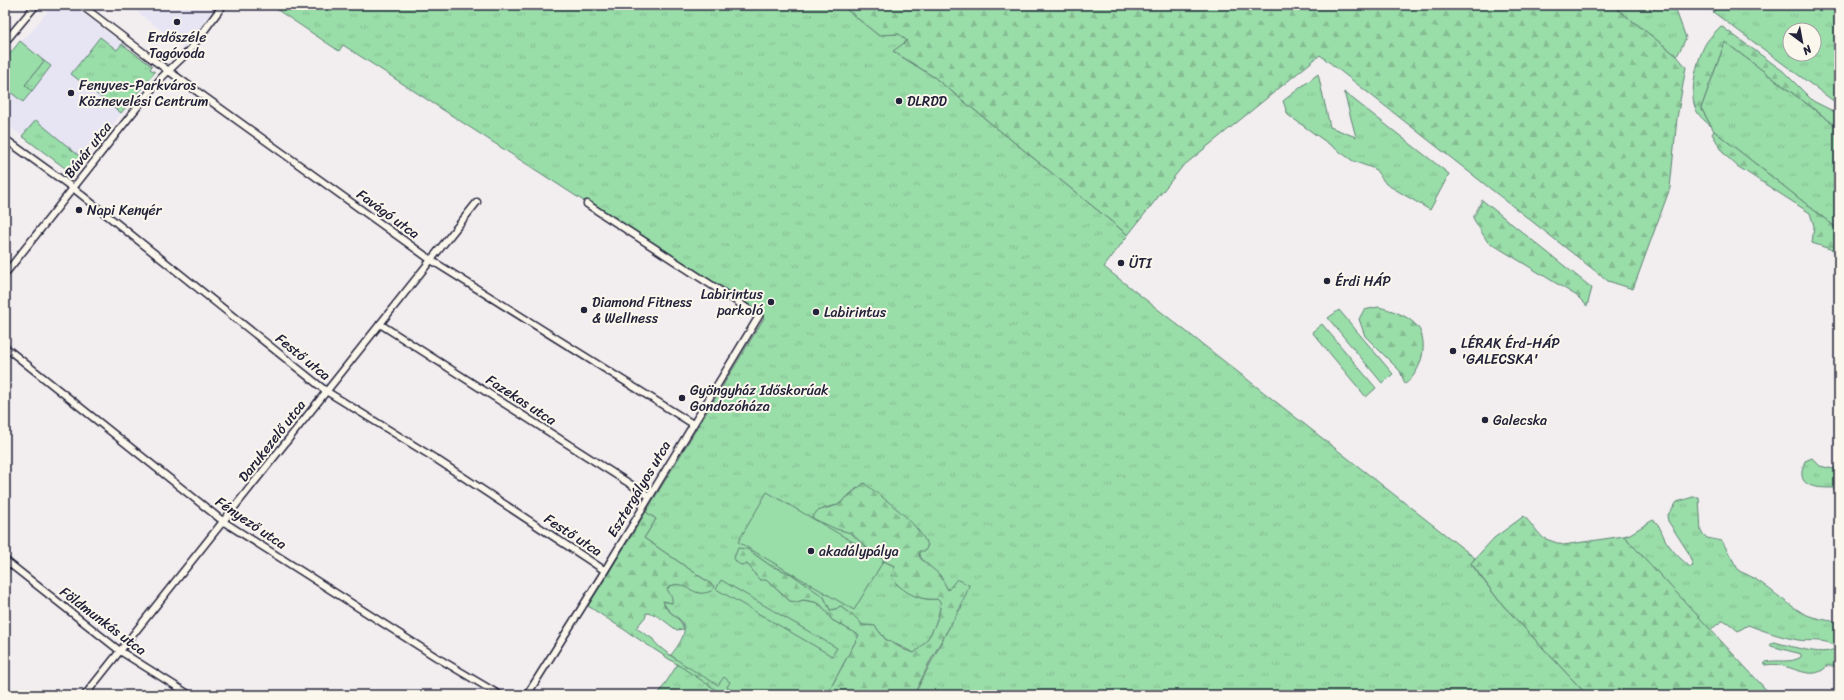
<svg xmlns="http://www.w3.org/2000/svg" width="1844" height="700" font-family="Sriracha,sans-serif">
<defs>
<pattern id="grass-tufts" width="24" height="20" patternUnits="userSpaceOnUse"><rect width="24" height="20" fill="#99dda9"/><path d="M3 7l-1-3M5 7V3M7 7l1-3M15 17l-1-3M17 17v-4M19 17l1-3" fill="none" stroke="#84bd92"/></pattern>
<pattern id="forest-firs" width="22" height="20" patternUnits="userSpaceOnUse"><rect width="22" height="20" fill="#99dda9"/><path d="M5 1l3.5 6h-7zM16 11l3.5 6h-7z" fill="#84bd92"/></pattern>
</defs>
<rect width="100%" height="100%" fill="#f2eef0"/>
<filter id="ink" filterUnits="userSpaceOnUse"><feTurbulence type="fractalNoise" baseFrequency=".025" numOctaves="2"/><feDisplacementMap in="SourceGraphic" scale="8" xChannelSelector="R" yChannelSelector="G"/><feConvolveMatrix kernelMatrix="1 2 1 2 8 2 1 2 1" color-interpolation-filters="sRGB"/></filter>
<g filter="url(#ink)">
<!-- built -->
<g fill="#e7e4f4">
<path d="M53,5H72L152,66L150,69L155,72L73,174L5,123V60L20,41L26,38Z"/>
<path d="M133,5H217L184,48L131,7Z"/>
</g>
<!-- grass -->
<g fill="url(#grass-tufts)" stroke="#5e8072" fill-rule="evenodd">
<path d="M270,5H841L878,35L899,34L907,41L894,52L934,77L1128,235L1104,267L1475,558L1471,564L1500,602L1587,695H914L955,616L962,607L953,586L948,591C943,575 921,567 919,551L858,487L838,505L824,508L823,523L851,533L879,559L895,566L896,584C910,593 920,601 937,599L941,603C938,622 930,642 914,653L885,639L875,626L862,625C857,616 847,614 841,606L836,609L830,610L824,597L779,569L771,566L747,549L742,565L747,564L751,567L756,576L766,580L790,601L797,602L802,600L815,602L822,606L832,620L859,635L827,695H658L679,662L671,655C677,647 692,629 679,619C672,613 666,610 663,601L672,603L666,589C677,579 700,585 714,586L644,538L656,519L646,512L764,318L343,45L339,51Z"/>
<path d="M1612,5H1674L1686,38L1677,56Z"/>
<path d="M1717,5H1839V105L1713,12ZM1790,30H1814V54H1790Z"/>
<path d="M100,37L117,50L122,44L152,66L150,69L155,72L121,113L71,74Z"/>
<path d="M1725,42L1839,128V230L1714,131L1701,108Z"/>
<path d="M44,61L51,66L32,91L25,85Z"/>
<path d="M1318,74L1330,127L1356,137L1344,92L1449,174L1430,210L1386,184L1375,169L1353,161L1288,115L1283,101Z"/>
<path d="M36,120L84,160L73,174L22,136Z"/>
<path d="M1812,458L1820,466L1833,469L1839,464V509L1834,488C1814,488 1794,487 1805,461Z"/>
<path d="M1693,497H1699L1701,532L1707,538L1722,541L1739,571C1761,579 1778,598 1798,610C1809,618 1825,620 1839,622V668L1833,666H1827C1811,685 1788,660 1766,665L1764,664L1766,662C1778,659 1790,664 1801,657V654L1771,646L1770,644L1774,642C1788,645 1822,657 1834,649V646C1824,638 1810,642 1798,640C1781,637 1764,631 1748,625L1738,631L1727,622L1722,621L1710,630L1624,536L1630,534L1653,520C1661,524 1662,537 1668,544C1674,553 1682,560 1690,567L1693,566L1688,552L1668,521L1667,516L1677,502Z"/>
</g>
<!-- forest -->
<g fill="url(#forest-firs)" stroke="#5e8072">
<path d="M841,5H1612L1677,56L1686,67L1677,118L1670,188L1633,289L1608,281L1320,55L1182,167L1128,235L934,77L893,51L907,41L899,34L878,35Z"/>
<path d="M1721,26L1783,71L1813,101L1839,114V128L1725,42L1701,108L1711,126C1704,120 1698,116 1695,107C1689,92 1698,56 1706,43C1710,37 1716,31 1721,26Z"/>
<path d="M1714,131L1839,230V252L1812,243L1814,226L1810,213L1737,166L1725,155L1712,134Z"/>
<path d="M1482,200L1592,288L1587,306L1577,296L1487,241L1473,218Z"/>
<path d="M1378,307C1392,310 1407,315 1417,326C1430,342 1421,373 1405,384L1400,371L1365,336L1359,319L1364,310Z"/>
<path d="M864,483C887,501 914,519 928,545L925,551H919L920,558L940,575L948,590L957,579L969,585C963,607 950,625 939,645C930,661 922,678 914,695H827L859,635L832,620L822,606L815,602L803,600L797,602L790,601L766,580H760C754,575 753,569 747,564C740,566 737,564 734,558L738,548L747,549L771,566L791,574L824,597L830,610L836,609L840,606C847,613 857,616 862,625L875,626L885,639L905,650L914,653C930,641 938,622 941,603L937,599C919,601 902,592 891,577L895,566L879,559L851,533L836,529L812,518L817,511L838,505Z"/>
<path d="M646,512L656,519L644,538L714,586L712,591C708,592 703,594 699,593C687,590 678,578 667,589L672,598V603L663,601C667,615 680,615 684,629L677,630C667,624 658,613 646,613V616L636,628L653,639C657,650 706,678 718,685L724,677L730,682L727,687L739,695H724L588,606Z"/>
<path d="M1524,516L1543,538L1563,545L1624,536L1771,695H1587L1500,602L1471,563L1494,538Z"/>
</g>
<!-- garden -->
<g fill="#99dda9" stroke="#5e8072">
<path d="M20,41L44,61L25,85L32,91L23,102L5,88V60Z"/>
<path d="M1339,310L1393,374L1382,383L1328,318Z"/>
<path d="M1322,324L1376,388L1366,397L1312,332Z"/>
<path d="M767,492L884,560L854,610L738,542Z"/>
<path d="M721,580L837,648L832,656L716,589Z"/>
</g>
<g fill="none" stroke-linecap="round" stroke-linejoin="round">
<!-- minor casing -->
<g stroke="#22223b" stroke-width="9">
<g id="minor">
<path d="M81,5L148,56L431,260L693,424"/>
<path d="M5,42L36,5"/>
<path d="M5,139L73,188L326,391L436,459L604,570"/>
<path d="M5,274L131,115L161,78L190,50L223,5"/>
<path d="M380,324L649,496"/>
<path d="M5,347L224,522L436,657L500,695"/>
<path d="M5,560L120,651L190,695"/>
<path d="M85,695L477,202"/>
<path d="M527,695L601,577L759,316L587,204"/>
</g>
</g>
<!-- minor -->
<use href="#minor" stroke="#fbf7ec" stroke-width="6"/>
</g>
</g>
<!-- markers -->
<g fill="#22223b" stroke="#fbf7ec" stroke-width="1.5">
<circle cx="177" cy="22" r="4"/>
<circle cx="71" cy="93" r="4"/>
<circle cx="899" cy="101" r="4"/>
<circle cx="79" cy="210" r="4"/>
<circle cx="1121" cy="263" r="4"/>
<circle cx="1327" cy="281" r="4"/>
<circle cx="771" cy="302" r="4"/>
<circle cx="584" cy="310" r="4"/>
<circle cx="816" cy="312" r="4"/>
<circle cx="1453" cy="351" r="4"/>
<circle cx="682" cy="398" r="4"/>
<circle cx="1485" cy="420" r="4"/>
<circle cx="811" cy="551" r="4"/>
</g>
<g text-anchor="middle" dominant-baseline="central" stroke-width="4" stroke-linejoin="round" paint-order="stroke">
<!-- poi labels -->
<g font-size="14" fill="#22223b" stroke="#fbf7ec" text-anchor="start">
<text x="177" y="37" text-anchor="middle">Erdőszéle<tspan x="177" dy="16">Tagóvoda</tspan></text>
<text x="79" y="85">Fenyves-Parkváros<tspan x="79" dy="16">Köznevelési Centrum</tspan></text>
<text x="907" y="101">DLRDD</text>
<text x="87" y="210">Napi Kenyér</text>
<text x="1129" y="263">ÜTI</text>
<text x="1335" y="281">Érdi HÁP</text>
<text x="763" y="294" text-anchor="end">Labirintus<tspan x="763" dy="16">parkoló</tspan></text>
<text x="592" y="302">Diamond Fitness<tspan x="592" dy="16">&amp; Wellness</tspan></text>
<text x="824" y="312">Labirintus</text>
<text x="1461" y="343">LÉRAK Érd-HÁP<tspan x="1461" dy="16">'GALECSKA'</tspan></text>
<text x="690" y="390">Gyöngyház Időskorúak<tspan x="690" dy="16">Gondozóháza</tspan></text>
<text x="1493" y="420">Galecska</text>
<text x="819" y="551">akadálypálya</text>
</g>
<!-- street labels -->
<g font-size="14" fill="#22223b" stroke="#fbf7ec">
<text transform="translate(88 150) rotate(-52)">Búvár utca</text>
<text transform="translate(388 214) rotate(36)">Favágó utca</text>
<text transform="translate(303 357) rotate(39)">Festő utca</text>
<text transform="translate(521 400) rotate(33)">Fazekas utca</text>
<text transform="translate(272 441) rotate(-52)">Darukezelő utca</text>
<text transform="translate(639 489) rotate(-59)">Esztergályos utca</text>
<text transform="translate(251 523) rotate(34)">Fényező utca</text>
<text transform="translate(573 535) rotate(33)">Festő utca</text>
<text transform="translate(103 621) rotate(37)">Földmunkás utca</text>
</g>
</g>
<!-- margin -->
<rect width="1844" height="700" fill="none" stroke="#fbf7ec" stroke-width="20"/>
<rect x="10" y="10" width="1824" height="680" fill="none" stroke="#22223b" stroke-width="1.5" filter="url(#ink)"/>
<!-- north arrow -->
<g transform="translate(1802 42) rotate(148)"><circle r="19" fill="#fbf7ec" stroke="#a4a2a5"/>
<path d="M0-3L7 15L0 10L-7 15Z" fill="#22223b"/>
<text y="-6" font-size="11" font-weight="bold" text-anchor="middle" fill="#22223b">N</text>
</g>
</svg>
